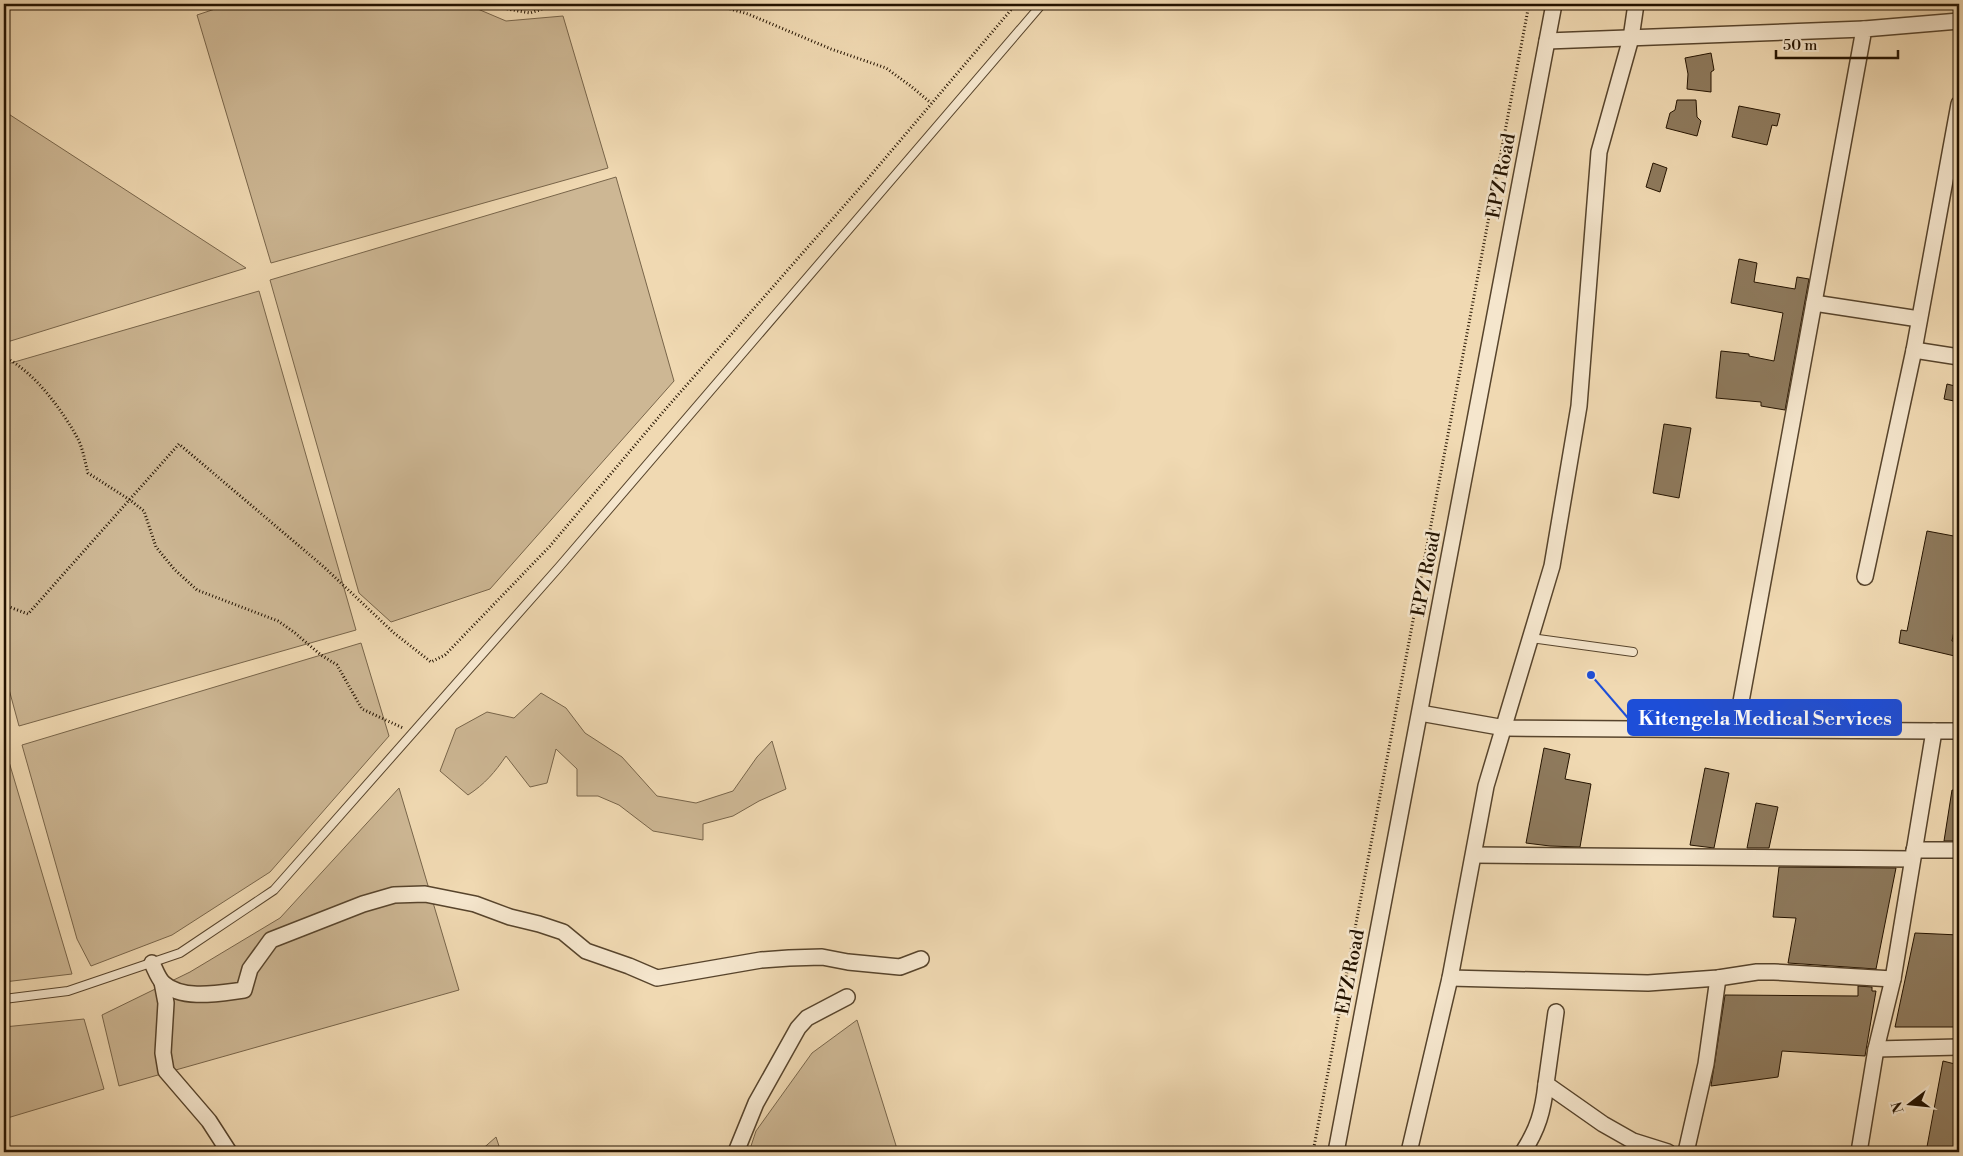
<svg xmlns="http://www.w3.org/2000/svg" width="1963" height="1156" font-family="'Libre Bodoni',serif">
<rect width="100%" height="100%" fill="#f0d9b2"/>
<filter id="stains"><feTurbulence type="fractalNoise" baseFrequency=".004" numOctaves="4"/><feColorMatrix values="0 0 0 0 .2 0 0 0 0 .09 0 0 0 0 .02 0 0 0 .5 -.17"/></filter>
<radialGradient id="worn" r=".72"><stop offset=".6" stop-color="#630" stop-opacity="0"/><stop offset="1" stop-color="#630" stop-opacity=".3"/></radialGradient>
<!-- green -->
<g fill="#cdb794" stroke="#78654a">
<path d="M230,4H466L506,21L563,16L608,168L271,263L197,15Z"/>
<path d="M4,111L246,268L4,343Z"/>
<path d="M616,177L674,381L490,589L391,622L359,593L270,280Z"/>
<path d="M259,291L356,630L19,726L4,671V365Z"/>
<path d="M361,643L389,736L270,872L172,935L91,966L77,939L22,745Z"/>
<path d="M541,693L566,708L585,733L622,757L657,796L696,803L733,791L757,757L772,741L786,789L759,801L733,816L703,824V840L653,831L619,805L598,796H577V769L556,749L547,783L530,787L506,756C495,772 485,784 468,795L440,771L456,729L487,712L514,718Z"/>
<path d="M4,745L72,974L4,982Z"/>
<path d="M399,788L459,990L119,1086L102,1015L190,972L280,918Z"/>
<path d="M84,1019L104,1089L4,1119V1027Z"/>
<path d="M857,1020L898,1152H749L756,1131L812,1053Z"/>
<path d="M496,1137L501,1152H479Z"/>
</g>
<!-- building -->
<g fill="#8e7a5d" stroke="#241300">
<path d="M1711,53L1714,70L1711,72V92L1687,89L1688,74L1685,58Z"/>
<path d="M1677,100H1696L1697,117L1701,121L1697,136L1666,128L1670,113L1675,110Z"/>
<path d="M1739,106L1780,114L1777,126L1772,125L1767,145L1732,137Z"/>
<path d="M1653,163L1667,168L1660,192L1646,187Z"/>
<path d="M1739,259L1757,263L1754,282L1795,289L1797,277L1809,279L1785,410L1761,406V402L1716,398L1721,351L1749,354V356L1774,361L1783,313L1731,303Z"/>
<path d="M1947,384L1959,387V402L1944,399Z"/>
<path d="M1664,424L1691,428L1679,498L1653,493Z"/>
<path d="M1927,531L1959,537V606L1952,641L1959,643V657L1899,643L1901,630L1907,631Z"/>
<path d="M1544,748L1570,754L1565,779L1591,784L1580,847L1550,846L1526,843Z"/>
<path d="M1705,768L1729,773L1714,848L1690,845Z"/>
<path d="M1952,790L1959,791V841H1944Z"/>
<path d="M1756,803L1778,807L1769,848H1747Z"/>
<path d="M1779,867L1896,868L1876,969L1788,963L1796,918L1773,917Z"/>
<path d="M1915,933L1959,935V1027H1895Z"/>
<path d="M1858,986L1872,987V991H1876L1865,1056L1782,1051L1778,1077L1711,1086L1725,995L1858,996Z"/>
<path d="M1943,1061L1959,1065V1152H1926Z"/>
</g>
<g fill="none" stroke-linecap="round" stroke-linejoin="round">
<!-- lane casing -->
<g stroke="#57442c" stroke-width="10">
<g id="lane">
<path d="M1531,638L1633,652"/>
<path d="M4,999L68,991L180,953L274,890L560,566L1042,4"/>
</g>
</g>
<!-- street casing -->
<g stroke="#57442c" stroke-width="18">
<g id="street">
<path d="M1547,41L1864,29"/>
<path d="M1814,303L1919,319"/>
<path d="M1914,350L1959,357"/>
<path d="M1865,577L1914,350L1959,104"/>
<path d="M1420,713L1505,728L1934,731"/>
<path d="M1736,729L1864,29L1959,21"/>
<path d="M1914,850H1959"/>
<path d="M1474,855L1912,859"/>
<path d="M152,963C155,969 158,978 163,983C183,1001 220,993 244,990L250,969L271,940L363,904L394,895L425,894L475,904L510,917L539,924L563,932L586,951L629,966L657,978L761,960L789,958L822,957L848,962L900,967L921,959"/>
<path d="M1450,978L1648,983L1718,978L1757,972H1774L1893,979"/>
<path d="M162,982L166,1003L163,1053L166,1071L209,1121L229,1152"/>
<path d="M1556,1012L1546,1084L1603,1124L1633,1141L1668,1152"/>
<path d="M1876,1049L1959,1047"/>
<path d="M736,1152L756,1103L798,1028L807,1018L847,997"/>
<path d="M1336,1152L1554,4"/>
<path d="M1409,1152L1450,978L1486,786L1552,566L1579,406L1599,152L1631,38L1636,4"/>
<path d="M1523,1152C1538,1129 1543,1111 1546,1084"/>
<path d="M1686,1152L1706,1064L1718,978"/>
<path d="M1859,1152L1876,1049L1893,979L1934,731H1959"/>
</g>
</g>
<!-- path -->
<g stroke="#241300" stroke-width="3" stroke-dasharray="1 2.5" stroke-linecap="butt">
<path d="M494,4L502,8L530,13L558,4"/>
<path d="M713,4L748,14L831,49L886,68L912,87L931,103"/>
<path d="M4,357C34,371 63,411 78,439C83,449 85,462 88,473L130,500L144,511L156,547L174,569L197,590L278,621L295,633L321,655L337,665L362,709L403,728"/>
<path d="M4,605L28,614L179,444L324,567L394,633L431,662L445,655L550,546L663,412L865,182L1016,4"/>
<path d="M1313,1152L1529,4"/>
</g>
<!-- lane -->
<use href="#lane" stroke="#f5e6cd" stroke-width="8"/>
<!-- street -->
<use href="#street" stroke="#f5e6cd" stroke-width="15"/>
</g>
<g text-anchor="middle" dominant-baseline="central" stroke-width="5" stroke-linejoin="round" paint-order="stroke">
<!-- street labels -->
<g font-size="19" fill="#241300" stroke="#f5e6cd">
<text transform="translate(1501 176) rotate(-79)">EPZ Road</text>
<text transform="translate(1426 574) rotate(-79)">EPZ Road</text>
<text transform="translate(1350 972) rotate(-79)">EPZ Road</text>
</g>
</g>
<!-- callouts -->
<path fill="none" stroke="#1d4ed8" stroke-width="2" d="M1591 675L1628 718"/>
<circle fill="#1d4ed8" stroke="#f5e6cd" stroke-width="2" cx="1591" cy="675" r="5"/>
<rect fill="#1d4ed8" stroke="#1d4ed8" stroke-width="2" x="1628" y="700" width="273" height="35" rx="5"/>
<g font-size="20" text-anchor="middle" font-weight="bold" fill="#fff">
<text x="1765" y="725">Kitengela Medical Services</text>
</g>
<!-- margin -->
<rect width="1963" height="1156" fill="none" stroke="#f0d9b2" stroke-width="20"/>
<rect x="5" y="5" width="1953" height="1146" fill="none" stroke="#241300" stroke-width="2.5"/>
<rect x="10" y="10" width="1943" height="1136" fill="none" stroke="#241300"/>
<!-- north arrow -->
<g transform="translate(1910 1104) rotate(254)" stroke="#f5e6cd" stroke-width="4" paint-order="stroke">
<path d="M0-4L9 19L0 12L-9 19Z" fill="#241300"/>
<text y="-8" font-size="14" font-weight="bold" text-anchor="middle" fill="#241300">N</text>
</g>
<!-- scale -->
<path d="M1776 50v8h122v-8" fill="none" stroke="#241300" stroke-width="2.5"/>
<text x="1783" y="50" font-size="15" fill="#241300" stroke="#f5e6cd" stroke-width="4" paint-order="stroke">50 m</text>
<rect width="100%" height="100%" filter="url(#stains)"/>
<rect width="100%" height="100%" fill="url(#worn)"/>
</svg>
